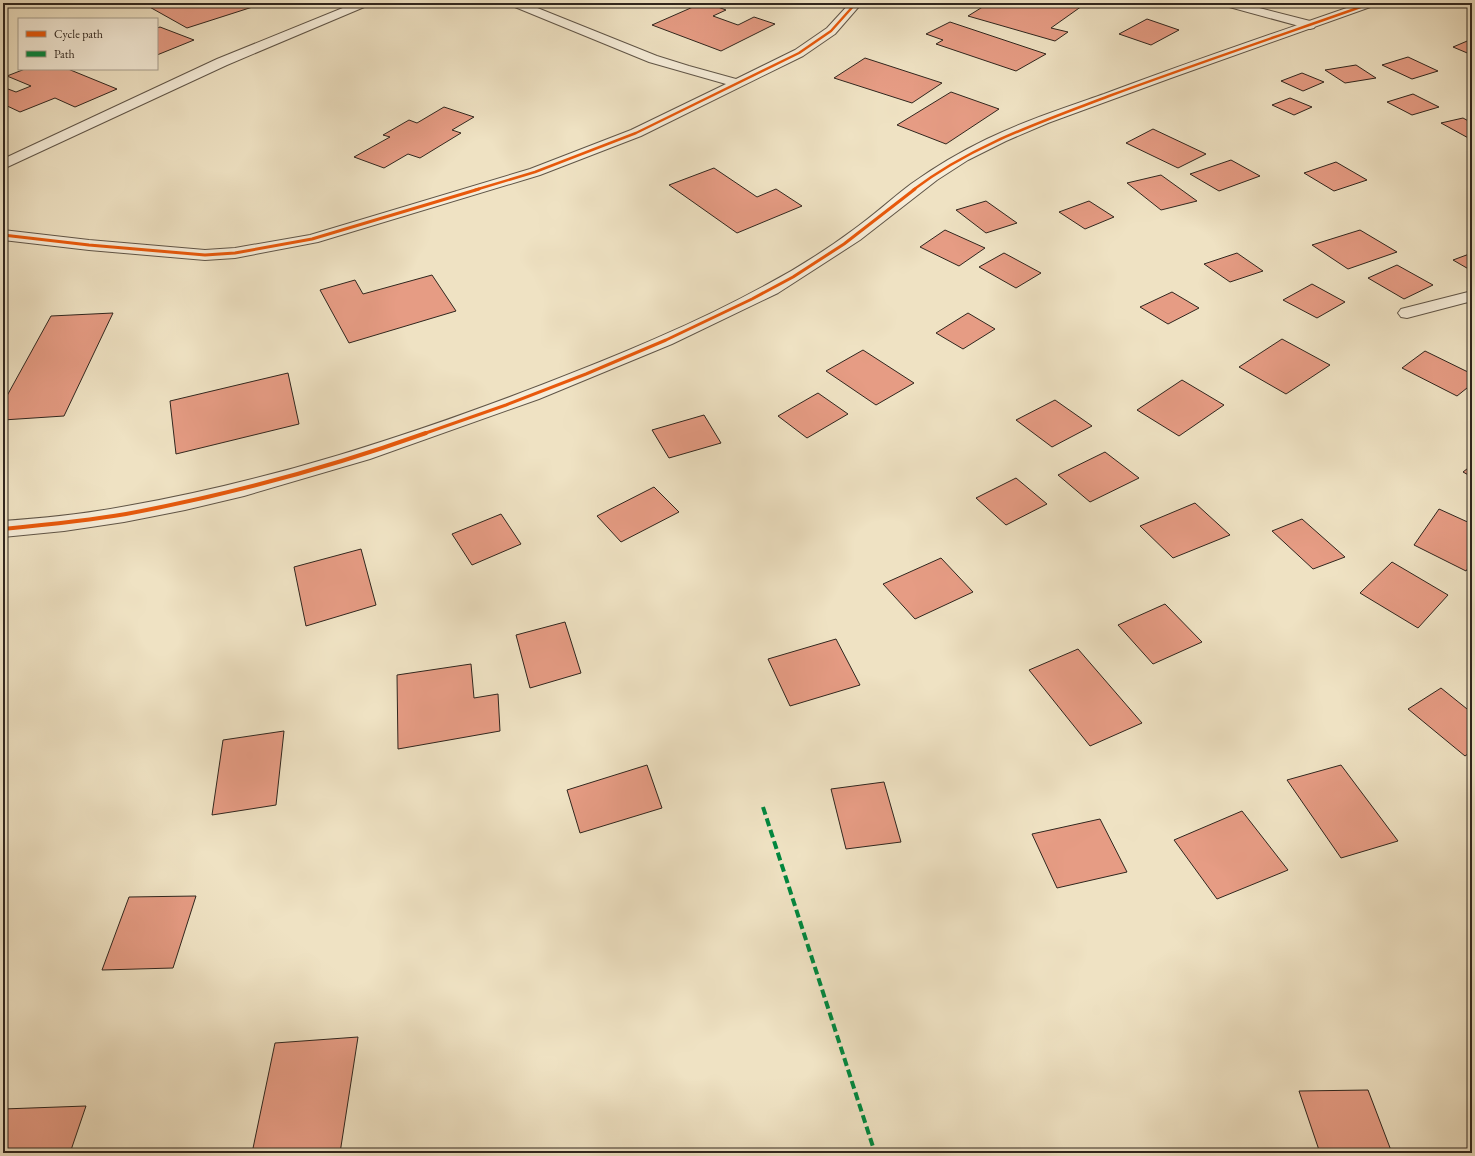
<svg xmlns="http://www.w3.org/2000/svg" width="1475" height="1156" font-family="'EB Garamond',serif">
<rect width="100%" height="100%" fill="#efe2c3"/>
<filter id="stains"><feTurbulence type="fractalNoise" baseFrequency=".005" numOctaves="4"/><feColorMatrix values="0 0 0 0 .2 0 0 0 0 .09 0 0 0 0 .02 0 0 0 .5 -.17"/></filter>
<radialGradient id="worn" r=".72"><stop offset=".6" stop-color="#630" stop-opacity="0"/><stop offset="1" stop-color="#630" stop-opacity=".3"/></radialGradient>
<!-- building -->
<g fill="#e69c84" stroke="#30261e">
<path d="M3,3H18L3,9Z"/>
<path d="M151,3H265L187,28L146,5Z"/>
<path d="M702,3H707L726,10L713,16L738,25L754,17L775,24L721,51L652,25Z"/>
<path d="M989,3H1000L1015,7L1021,3H1069L1082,6L1051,28L1068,32L1055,41L968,16Z"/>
<path d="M1147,19L1179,30L1151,45L1119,34Z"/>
<path d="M950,22L1046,54L1016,71L936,44L943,40L926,34Z"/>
<path d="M160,27L194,40L157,55V28Z"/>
<path d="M1472,39V55L1453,47Z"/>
<path d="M1408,57L1438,71L1412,79L1382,65Z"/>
<path d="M865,58L942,83L912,103L834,78Z"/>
<path d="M1356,65L1376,78L1345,83L1325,70Z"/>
<path d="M25,69H68L117,89L75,107L55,98L20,112L3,104V91L8,89L16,92L31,86L7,76Z"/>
<path d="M1302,73L1324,82L1303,91L1281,81Z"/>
<path d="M951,92L999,109L946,144L897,125Z"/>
<path d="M1413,94L1439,107L1412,115L1387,102Z"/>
<path d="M1290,98L1312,107L1294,115L1272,105Z"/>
<path d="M444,107L474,117L452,130L461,133L420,158L408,154L384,168L354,157L390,137L383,135L409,120L417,123Z"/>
<path d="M1463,118L1472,123V140L1441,123Z"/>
<path d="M1153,129L1206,154L1178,168L1126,143Z"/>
<path d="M1231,160L1260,176L1219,191L1190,174Z"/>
<path d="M1336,162L1367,180L1334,191L1304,173Z"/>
<path d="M714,168L757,197L776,189L802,206L737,233L669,185Z"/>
<path d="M1161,175L1197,201L1161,210L1127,183Z"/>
<path d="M986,201L1017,223L986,233L956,210Z"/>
<path d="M1089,201L1114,217L1085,229L1059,212Z"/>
<path d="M945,230L985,248L959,266L920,247Z"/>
<path d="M1360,230L1397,252L1348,269L1312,245Z"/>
<path d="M1004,253L1041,273L1016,288L979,267Z"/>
<path d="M1237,253L1263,271L1230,282L1204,264Z"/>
<path d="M1472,253V271L1453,260Z"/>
<path d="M1397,265L1433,285L1404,299L1368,278Z"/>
<path d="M432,275L456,311L349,343L320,290L355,280L363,294Z"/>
<path d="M1312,284L1345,302L1317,318L1283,300Z"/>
<path d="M1172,292L1199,308L1168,324L1140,307Z"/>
<path d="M113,313L64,416L3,420V403L51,316Z"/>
<path d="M968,313L995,329L963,349L936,333Z"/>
<path d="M1282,339L1330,365L1286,394L1239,367Z"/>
<path d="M863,350L914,383L876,405L826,371Z"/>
<path d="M1425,351L1472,374V384L1457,396L1402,368Z"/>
<path d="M288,373L299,424L176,454L170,401Z"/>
<path d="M1182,380L1224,405L1179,436L1137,410Z"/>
<path d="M818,393L848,414L807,438L778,416Z"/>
<path d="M1055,400L1092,426L1052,447L1016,420Z"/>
<path d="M704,415L721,443L669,458L652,430Z"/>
<path d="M1105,452L1139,478L1090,502L1058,475Z"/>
<path d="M1472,465V477L1463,472Z"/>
<path d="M1016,478L1047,504L1006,525L976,498Z"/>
<path d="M654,487L679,512L621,542L597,516Z"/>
<path d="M1195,503L1230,535L1173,558L1140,526Z"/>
<path d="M1439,509L1472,524V562L1466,571L1414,545Z"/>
<path d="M501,514L521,544L472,565L452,534Z"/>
<path d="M1302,519L1345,557L1313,569L1272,531Z"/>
<path d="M361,549L376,605L306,626L294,567Z"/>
<path d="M941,558L973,592L915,619L883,584Z"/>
<path d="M1392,562L1448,595L1418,628L1360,593Z"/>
<path d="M1165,604L1202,642L1153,664L1118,625Z"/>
<path d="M565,622L581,673L530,688L516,635Z"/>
<path d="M836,639L860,685L790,706L768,659Z"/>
<path d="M1078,649L1142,723L1090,746L1029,670Z"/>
<path d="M471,664L474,698L498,694L500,731L398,749L397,675Z"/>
<path d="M1441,688L1472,713V751L1465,756L1408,709Z"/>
<path d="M284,731L276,805L212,815L223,740Z"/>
<path d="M647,765L662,808L580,833L567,790Z"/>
<path d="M1341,765L1398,841L1341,858L1287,780Z"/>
<path d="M884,782L901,842L846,849L831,789Z"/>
<path d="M1242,811L1288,870L1217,899L1174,840Z"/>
<path d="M1100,819L1127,872L1057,888L1032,834Z"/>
<path d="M196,896L173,968L102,970L129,897Z"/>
<path d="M358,1037L340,1153H252L275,1043Z"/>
<path d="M1368,1090L1392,1153H1320L1299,1091Z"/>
<path d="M86,1106L70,1153H3V1109Z"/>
</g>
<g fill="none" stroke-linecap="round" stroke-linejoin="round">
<!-- minor casing -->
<g stroke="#605547" stroke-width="2">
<g id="minor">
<path d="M355,3H371L369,5L227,65L3,169V159L217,59Z"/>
<path d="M508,3H525L657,56L689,66L736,79L795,50L827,28L850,3H862L835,34L803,56L641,136L540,175L318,242L235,258L205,260L89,250L3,240V230L89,240L205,250L235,248L310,235L530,169L631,130L726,84L649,62L510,5Z"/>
<path d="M1220,3H1240L1314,22L1316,25L1314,28L1310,29L1222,5Z"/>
<path d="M1472,291V301L1407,318L1401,317L1398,313L1401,309Z"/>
</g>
</g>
<!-- tertiary casing -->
<g stroke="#605547" stroke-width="2">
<path id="tertiary" d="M1361,3H1378L1376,5L1171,78L1048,123L1006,141L968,160L937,180L860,240L778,293L672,344L539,399L370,459L244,496L185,510L124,522L64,531L3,537V521C45,518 86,514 127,506C270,481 409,436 544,384C619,355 695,324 766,285C796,269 826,250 853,230C873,216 891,199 911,184C935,167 960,152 987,139C1024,121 1064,108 1104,94C1189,62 1275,33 1361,3Z"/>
</g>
<!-- minor -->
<use href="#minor" fill="#f5ecd8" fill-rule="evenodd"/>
<!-- tertiary -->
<use href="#tertiary" fill="#f5ecd8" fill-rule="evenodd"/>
<!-- quiet -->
<path stroke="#00873e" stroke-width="4" stroke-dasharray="8 4" stroke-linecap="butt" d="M763,807L875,1153"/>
<!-- cycleway-far2 casing -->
<g stroke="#f5ecd8" stroke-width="4">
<g id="cycleway-far2">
<path d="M475,190L535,172L636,133L799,53L831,31L856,3"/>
<path d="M913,190C972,145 1041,122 1109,96C1196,64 1284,34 1372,3"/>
</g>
</g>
<!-- cycleway-far1 casing -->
<g stroke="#f5ecd8" stroke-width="5">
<g id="cycleway-far1">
<path d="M3,235L89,245L205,255L235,253L312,239L479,189"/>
<path d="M423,434L506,405L586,374L666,340L752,299L793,277L844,244L915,189"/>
</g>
</g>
<!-- cycleway casing -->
<g stroke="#f5ecd8" stroke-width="6">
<path id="cycleway" d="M3,529C44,525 85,521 126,514C228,495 328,468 426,433"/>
</g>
<!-- cycleway-far2 -->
<use href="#cycleway-far2" stroke="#e8590c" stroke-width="2.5"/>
<!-- cycleway-far1 -->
<use href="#cycleway-far1" stroke="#e8590c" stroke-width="3"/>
<!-- cycleway -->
<use href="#cycleway" stroke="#e8590c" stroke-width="4"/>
</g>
<!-- margin -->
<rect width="1475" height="1156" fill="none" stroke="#efe2c3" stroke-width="16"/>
<rect x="4" y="4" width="1467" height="1148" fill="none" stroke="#30261e" stroke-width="2"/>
<rect x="8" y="8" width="1459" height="1140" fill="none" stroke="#30261e"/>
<!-- legend -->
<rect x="18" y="18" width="140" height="52" fill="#f5ecd8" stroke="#a69d8e"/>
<rect x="26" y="31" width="20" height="6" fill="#e8590c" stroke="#a69d8e"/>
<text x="54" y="38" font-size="12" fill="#30261e">Cycle path</text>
<rect x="26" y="51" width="20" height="6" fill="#00873e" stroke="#a69d8e"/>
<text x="54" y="58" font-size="12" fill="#30261e">Path</text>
<rect width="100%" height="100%" filter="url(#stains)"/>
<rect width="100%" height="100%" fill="url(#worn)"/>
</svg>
